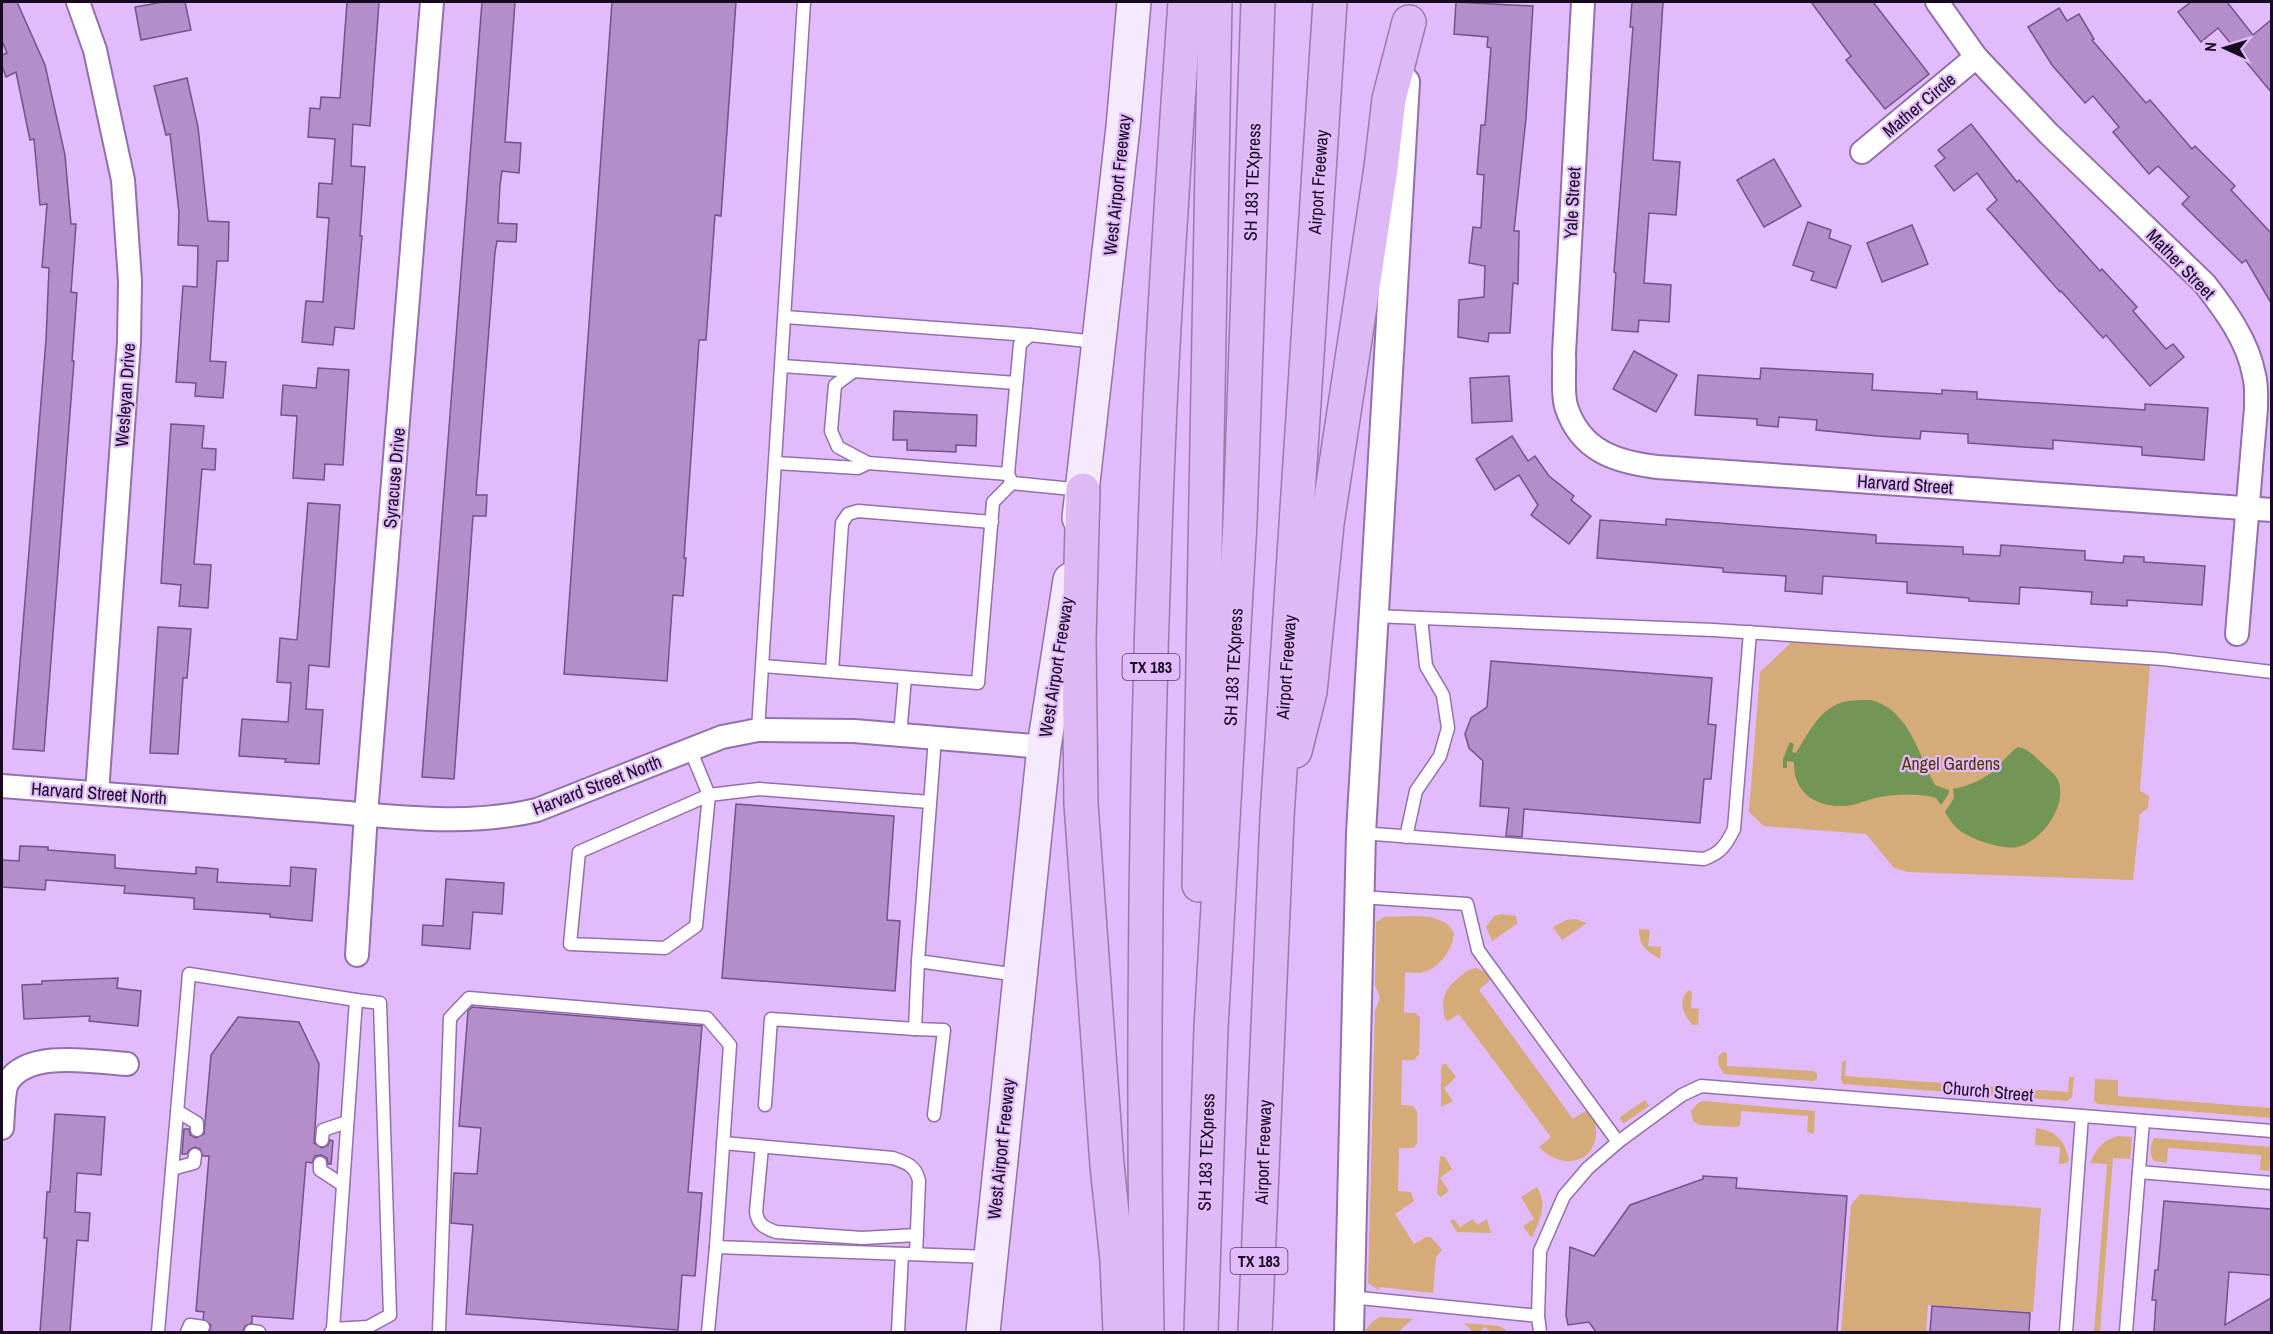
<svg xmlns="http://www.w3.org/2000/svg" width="2273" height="1334" font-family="'Archivo Narrow',sans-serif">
<rect width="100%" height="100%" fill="#e1bbfb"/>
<!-- green -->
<g fill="#d5ab79">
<path d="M1793,641L2150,665L2140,791L2149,796L2148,808L2140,814L2133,880L1908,872L1894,868L1866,834L1764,826L1749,812L1760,672Z"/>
<path d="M1501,914L1516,916L1517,924L1492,941L1486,927L1494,916Z"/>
<path d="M1384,917C1406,917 1443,910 1454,933C1453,950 1438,970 1420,973C1415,973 1409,972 1405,973L1404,1013H1415L1420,1017L1419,1054L1414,1060H1402L1401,1105L1413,1106L1417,1111V1144L1413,1148H1399L1398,1191L1411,1192L1414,1201L1395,1214L1414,1244L1426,1237H1431L1442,1250L1436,1257L1433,1293L1380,1287L1379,1290L1368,1283L1375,1011L1380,998L1375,985L1376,922Z"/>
<path d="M1576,919L1587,923L1562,940L1553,927L1566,920Z"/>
<path d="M1639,929L1650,930L1648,946L1661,947L1660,959C1646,951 1639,945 1639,929Z"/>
<path d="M1476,968L1490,974L1491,979L1479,990L1573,1119L1587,1110L1591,1111C1594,1118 1597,1127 1596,1135C1592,1167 1558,1168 1539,1147L1551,1137L1459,1014L1448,1021L1445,1019C1440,997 1445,988 1462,975C1467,971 1470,969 1476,968Z"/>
<path d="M1689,990L1692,992L1691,1008L1699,1009L1698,1025H1693C1683,1015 1677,1000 1689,990Z"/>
<path d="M1723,1052L1727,1053V1066L1814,1071L1817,1074V1079L1813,1081L1724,1074L1719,1066L1718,1056Z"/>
<path d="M1846,1060L1845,1076L2068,1092L2069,1077H2074L2072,1097L2067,1101L1843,1084L1841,1080L1842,1062Z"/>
<path d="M1443,1064H1446L1456,1077L1444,1088L1453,1101L1441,1107V1068Z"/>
<path d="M2095,1079L2118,1080V1096L2271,1108V1118L2098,1104L2094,1101Z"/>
<path d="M1645,1100L1649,1106L1624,1123L1622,1122L1620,1117Z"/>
<path d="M1703,1101L1815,1111L1814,1132L1812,1134L1807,1131L1808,1116L1741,1111L1740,1125L1737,1127L1699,1125L1693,1121L1691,1111L1698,1103Z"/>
<path d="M2036,1128C2056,1131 2065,1140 2069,1160L2067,1163L2059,1164L2060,1147L2035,1145Z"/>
<path d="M2118,1136L2132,1137L2130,1159L2113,1158L2100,1332H2094L2107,1164L2090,1163C2096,1149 2103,1140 2118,1136Z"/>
<path d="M2154,1138L2271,1147L2269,1171L2260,1170L2261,1155L2168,1148L2167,1163L2154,1161C2149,1155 2150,1145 2154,1138Z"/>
<path d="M1440,1156L1445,1157L1452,1169L1440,1178L1449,1191L1441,1197L1437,1194Z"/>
<path d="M1537,1187C1548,1204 1540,1219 1533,1236L1531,1237L1523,1226L1534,1219L1521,1197Z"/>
<path d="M1860,1194L2041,1208L2033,1312L1928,1305L1926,1332H1841L1851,1205Z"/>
<path d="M1454,1219L1460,1227L1473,1219L1477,1225L1487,1219L1491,1233L1457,1232L1450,1221Z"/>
<path d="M1380,1317L1413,1319L1398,1332H1364L1373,1321Z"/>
<path d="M1464,1323L1499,1326L1506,1330L1505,1332H1491L1485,1327L1479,1332H1473Z"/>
</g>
<!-- water -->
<g fill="#739555">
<path d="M1871,700C1910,710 1918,755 1935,785L1949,790L1948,795L1941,805L1936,798C1917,793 1894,794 1875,798C1864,801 1854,806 1843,806C1814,807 1793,791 1794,762L1787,761V768H1783V759L1790,742L1794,744L1792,752L1796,753C1808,734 1819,709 1843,702C1852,700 1862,700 1871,700Z"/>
<path d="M2018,747C2029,749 2035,757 2044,765C2048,769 2054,773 2057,778C2070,803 2042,842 2017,847C2003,850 1970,839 1959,830C1953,825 1949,819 1945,812L1954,798L1953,789C1969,786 1985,779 1997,768C2004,760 2009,753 2018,747Z"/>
</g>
<!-- building -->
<g fill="#b38ecb" stroke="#74528a" stroke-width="1.5">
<path d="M2,2H17L45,65L65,155L71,224H76L71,292L77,293L72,361H74L44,751L13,749L46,340L49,268L42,267L47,204L40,205L34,139L30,140L16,72L6,77L2,66V55L7,53L2,41Z"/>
<path d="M163,2H185L191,30L141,40L135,7Z"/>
<path d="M347,2H379L370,126L353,124L351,166L365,167L360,236H362L354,329L335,327L333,345L302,342L306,301L323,302L329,218L317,217L319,183L332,184L335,139L308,137L310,108L320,109L321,97L340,98Z"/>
<path d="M482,2H515L505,142L521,143L519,173L502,171L500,185L498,223L517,224L516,242L497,241L495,252L476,495H487L486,516H473L454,779L422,777Z"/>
<path d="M612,2H736L721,216L715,215L706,340H699L684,558H686L683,596L673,595L667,681L564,674Z"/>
<path d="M1456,2L1533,6L1526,118L1514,231H1519L1518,284L1513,283L1510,333H1489L1488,342L1458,337L1459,300L1484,297L1485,266L1469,263L1473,227L1481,228L1484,175L1477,174L1481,125H1485L1491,48L1487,47L1488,37L1454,34Z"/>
<path d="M1632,2H1663L1653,160L1680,162L1676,215L1649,213L1644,283L1671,285L1669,322L1639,320L1638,332L1612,330L1616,273L1614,272L1633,27H1630Z"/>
<path d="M1811,2H1873L1929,74L1885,109L1846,60L1851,56Z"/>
<path d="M2191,2H2227L2253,35L2271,20V92L2218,28L2201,42L2178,12Z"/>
<path d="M2059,8L2067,21L2079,14L2094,39L2092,40L2146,103L2150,100L2192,149L2195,146L2235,186L2231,190L2271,233V303L2246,260L2242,263L2182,204L2189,197L2158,166L2149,174L2113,132L2119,127L2093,96L2085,103L2052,65L2028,27Z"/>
<path d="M187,78L198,127L208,221L229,222L228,261H217L210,361L226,362L223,398L195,396L196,383L176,382L183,286L197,287L198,246L178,245L179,212L170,134L166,135L154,86Z"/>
<path d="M1971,124L2017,182L2019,180L2100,271L2102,269L2137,307L2133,311L2166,349L2173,344L2184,357L2150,386L2106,335L2103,338L2061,291L2060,292L1987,209L1997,200L1977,173L1954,191L1935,166L1945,158L1938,150Z"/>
<path d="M1774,159L1801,206L1764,227L1737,180Z"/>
<path d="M1808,222L1831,230L1829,238L1851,246L1836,288L1811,280L1814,272L1793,265Z"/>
<path d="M1912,225L1928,264L1882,282L1867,243Z"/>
<path d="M1634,351L1677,375L1656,412L1613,389Z"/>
<path d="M318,368L349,370L343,465L325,464L324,480L293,478L297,416L281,415L283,385L316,388Z"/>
<path d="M1761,368L1873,374L1872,390L1942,394V390L1977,392V399L2145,410V404L2208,408L2204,460L2142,455V447L2053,440V449L1968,443V434L1921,431L1920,439L1878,436L1816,430L1817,420L1779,417L1778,427L1757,425V419L1695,415L1698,375L1760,379Z"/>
<path d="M1509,376L1512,421L1472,423L1470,378Z"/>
<path d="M894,411L977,415L976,446L956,445V452L907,450V440H893Z"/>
<path d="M171,424L204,426L202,448L216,449L215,470L202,469L194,564L211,565L208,608L179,606L181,585L161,583Z"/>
<path d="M1512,436L1528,461L1535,456L1549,476L1574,496L1571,500L1591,516L1569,544L1531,515L1538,505L1519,475L1495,490L1476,459Z"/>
<path d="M308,503L340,505L329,667L309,665L306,709L323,710L319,764L285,762L286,759L239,756L242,719L288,722L291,683L277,682L280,638L297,640Z"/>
<path d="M1666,519L1876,535V543L1963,547V554L2000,556L2001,545L2085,551V560L2123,563L2124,556L2144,557V562L2205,566L2202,605L2127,600V606L2091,604L2092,592L2020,587L2019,604L1969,601V598L1907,593V582L1823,576L1822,594L1785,591L1786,576L1723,572V568L1597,558L1600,520L1666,525Z"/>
<path d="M158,627L191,629L187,678H183L178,754L150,753Z"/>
<path d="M1491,661L1712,678L1708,724L1716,725L1711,779H1704L1700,823L1524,809L1522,837L1506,836L1509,808L1480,806L1483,761L1469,748L1465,734L1471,718L1487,707Z"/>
<path d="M736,804L894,816L887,920L900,921L895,991L722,978Z"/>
<path d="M20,846L48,847V850L115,855V868L196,874V867L218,869L217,882L290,886L291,867L316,869L312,921L270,917V914L194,909V898L124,893L125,886L46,880L45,890L2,887V860L19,861Z"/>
<path d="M446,879L504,883L502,914L473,912L470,949L422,945L423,925L443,926Z"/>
<path d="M118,978L117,988L141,991L138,1026L89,1021L90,1016L24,1019L22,985L42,984V981Z"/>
<path d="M472,1007L702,1026L688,1192L702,1193L695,1276L682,1275L678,1330L466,1314L473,1225L451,1223L454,1173L477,1174L481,1128L459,1126L468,1011Z"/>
<path d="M238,1017L299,1022L319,1064L314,1143L322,1148L328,1145L330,1140L333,1141L331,1164H328L327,1158L321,1155L315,1156L312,1163L306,1162L293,1319L252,1316V1323L245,1326L243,1332H209L211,1325L203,1319L204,1312L196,1311L209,1156H203L200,1149L195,1147L189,1150L187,1154H182L184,1129H189L190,1135L196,1138L204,1134L211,1055Z"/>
<path d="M55,1114L105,1117L101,1175L77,1173L75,1212L90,1213L88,1241L77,1240L70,1332H40L47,1238H44L47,1192H50Z"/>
<path d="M1703,1176L1737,1178L1736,1188L1847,1196L1837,1332H1596L1589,1322L1568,1325L1566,1315L1570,1247L1594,1256L1630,1205L1703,1179Z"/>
<path d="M2164,1201L2271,1209V1275L2229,1272L2225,1325L2271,1298V1332H2154L2156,1300H2152L2155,1270H2158Z"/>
<path d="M1932,1306L2030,1313L2029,1332H1930Z"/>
</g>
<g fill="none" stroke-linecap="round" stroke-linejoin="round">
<!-- service casing -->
<g stroke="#9370aa" stroke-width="15">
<g id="service">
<path d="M785,317L1030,335"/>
<path d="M782,366L854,371"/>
<path d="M776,463L858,468L868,463"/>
<path d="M1008,474L868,463L838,447L831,431L835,385L854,371L1016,383"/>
<path d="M1082,490L1012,483L1008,474L1020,344L1030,335L1097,342"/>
<path d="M1373,616L1713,630L2163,659L2272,672"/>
<path d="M763,666L978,683L993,502L1012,483"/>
<path d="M832,671L842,523L848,514L858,511L992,522"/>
<path d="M758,730L804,2"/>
<path d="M900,735L905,678"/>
<path d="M935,738L918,961L1018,975"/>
<path d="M690,749L709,795L759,789L930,802"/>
<path d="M709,795L696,926L665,948L570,944L579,852Z"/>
<path d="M1361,833L1704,859C1721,853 1726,845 1734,829L1750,632"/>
<path d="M1406,837L1416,791L1440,756L1448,728L1443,695L1426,666L1421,618"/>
<path d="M1360,897L1467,904L1478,950L1618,1142"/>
<path d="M918,961L915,1029L944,1030L934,1115"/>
<path d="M765,1105L771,1019L915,1029"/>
<path d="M177,1111L197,1123V1130"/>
<path d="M322,1140L323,1130L347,1122"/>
<path d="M723,1143L893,1158C907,1163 916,1166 919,1181L916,1254"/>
<path d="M762,1147L756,1212C758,1225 765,1228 776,1232L862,1238L917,1235"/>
<path d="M320,1163V1170L343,1185"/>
<path d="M172,1169L194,1163L195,1155"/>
<path d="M2139,1172L2272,1183"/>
<path d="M1350,1297L1538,1316"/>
<path d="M333,1329L368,1327L390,1315L380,1003L356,1000"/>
<path d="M251,1331L259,1332"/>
<path d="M158,1332L189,974L356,1000L333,1329L331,1332"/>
<path d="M187,1332L190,1325L203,1327"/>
<path d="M439,1332L450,1018L469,998L707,1018L730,1045L716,1247L989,1257"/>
<path d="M708,1332L716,1247"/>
<path d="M898,1332L902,1254"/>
<path d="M1540,1332L1538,1316L1540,1251L1564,1196L1588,1168L1618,1142L1682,1095L1701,1086L2272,1131"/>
<path d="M2066,1332L2082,1116"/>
<path d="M2126,1332L2143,1121"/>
</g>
</g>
<!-- minor casing -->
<g stroke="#9370aa" stroke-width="26">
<g id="minor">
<path d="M78,2L95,50L123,180L130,281L129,342L97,793"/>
<path d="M1583,2L1564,354C1565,370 1562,391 1566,406C1580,451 1616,462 1657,467L2272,510"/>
<path d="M1937,2L1976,57L2049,134L2205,284C2225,310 2248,341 2254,375C2257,385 2256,397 2256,408L2237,634"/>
<path d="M1862,152L1976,57"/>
<path d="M2,786C104,794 207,802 310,810C385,815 463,828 537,810L722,737L758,730L854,731L1044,747"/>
<path d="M357,955L366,814L432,2"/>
<path d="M2,1128C3,1118 3,1090 8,1082C28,1049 95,1062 127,1064"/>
</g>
</g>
<!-- tertiary casing -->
<g stroke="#9370aa" stroke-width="32">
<path id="tertiary" d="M1349,1332L1361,833L1405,82"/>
</g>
<!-- secondary casing -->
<g stroke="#9370aa" stroke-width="36">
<g id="secondary">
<path d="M1079,518L1123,127L1134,2"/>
<path d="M983,1332L1044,747L1070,580"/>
</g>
</g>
<!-- motorway casing -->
<g stroke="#987baa" stroke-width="36">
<g id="motorway">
<path d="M1083,490L1079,639L1081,804L1107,1165L1117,1260L1120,1332"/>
<path d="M1295,751L1310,692L1327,524L1381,168L1389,99L1409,22"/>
<path d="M1199,885L1215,2"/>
<path d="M1147,1332C1142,1031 1146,730 1159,429C1165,286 1175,144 1185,2"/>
<path d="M1201,1332L1211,1028L1240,522L1258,2"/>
<path d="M1255,1332L1277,817L1330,2"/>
</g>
</g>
<!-- service -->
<use href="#service" stroke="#fff" stroke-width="12"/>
<!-- minor -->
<use href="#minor" stroke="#fff" stroke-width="22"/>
<!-- tertiary -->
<use href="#tertiary" stroke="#fff" stroke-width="28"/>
<!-- secondary -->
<use href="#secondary" stroke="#f5eafc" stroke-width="33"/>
<!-- motorway -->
<use href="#motorway" stroke="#ddb9f5" stroke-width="33"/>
</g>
<g text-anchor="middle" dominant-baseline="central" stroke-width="4.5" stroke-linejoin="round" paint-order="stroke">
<!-- shield labels -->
<g fill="#e1bbfb" stroke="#543e61" stroke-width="1.5">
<rect x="1122.5" y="654" width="57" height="26" rx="4.5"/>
<rect x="1230.5" y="1248" width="57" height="26" rx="4.5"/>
</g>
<g font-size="16" font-weight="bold" fill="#17091f">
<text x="1151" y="667">TX 183</text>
<text x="1259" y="1261">TX 183</text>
</g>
<!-- street labels -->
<g font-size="18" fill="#17091f" stroke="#e1bbfb">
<text transform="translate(1919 105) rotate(-40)">Mather Circle</text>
<text transform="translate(1252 182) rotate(-88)">SH 183 TEXpress</text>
<text transform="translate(1318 182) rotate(-86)">Airport Freeway</text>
<text transform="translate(1117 185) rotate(-84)">West Airport Freeway</text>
<text transform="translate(1572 203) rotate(-87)">Yale Street</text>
<text transform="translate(2181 264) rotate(46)">Mather Street</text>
<text transform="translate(125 395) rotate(-86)">Wesleyan Drive</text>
<text transform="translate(394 478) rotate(-85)">Syracuse Drive</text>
<text transform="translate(1905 484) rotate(4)">Harvard Street</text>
<text transform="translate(1056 667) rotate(-81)">West Airport Freeway</text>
<text transform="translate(1233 667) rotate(-87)">SH 183 TEXpress</text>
<text transform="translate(1286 667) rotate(-86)">Airport Freeway</text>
<text transform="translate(597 785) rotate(-21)">Harvard Street North</text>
<text transform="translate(99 793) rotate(4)">Harvard Street North</text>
<text transform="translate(1988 1091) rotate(5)">Church Street</text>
<text transform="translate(1001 1149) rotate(-84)">West Airport Freeway</text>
<text transform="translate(1206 1152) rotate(-88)">SH 183 TEXpress</text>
<text transform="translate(1263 1152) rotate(-88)">Airport Freeway</text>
</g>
<!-- park labels -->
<g font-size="18" fill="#533300" stroke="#e1bbfb">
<text x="1951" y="763">Angel Gardens</text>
</g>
</g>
<!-- border -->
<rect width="2273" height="1334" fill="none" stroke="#17091f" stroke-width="6"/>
<!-- north arrow -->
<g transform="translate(2225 48) rotate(274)" stroke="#e1bbfb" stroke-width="4.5" paint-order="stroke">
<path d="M0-4.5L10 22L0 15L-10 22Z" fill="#17091f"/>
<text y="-9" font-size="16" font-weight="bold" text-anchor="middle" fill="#17091f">N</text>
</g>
</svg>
